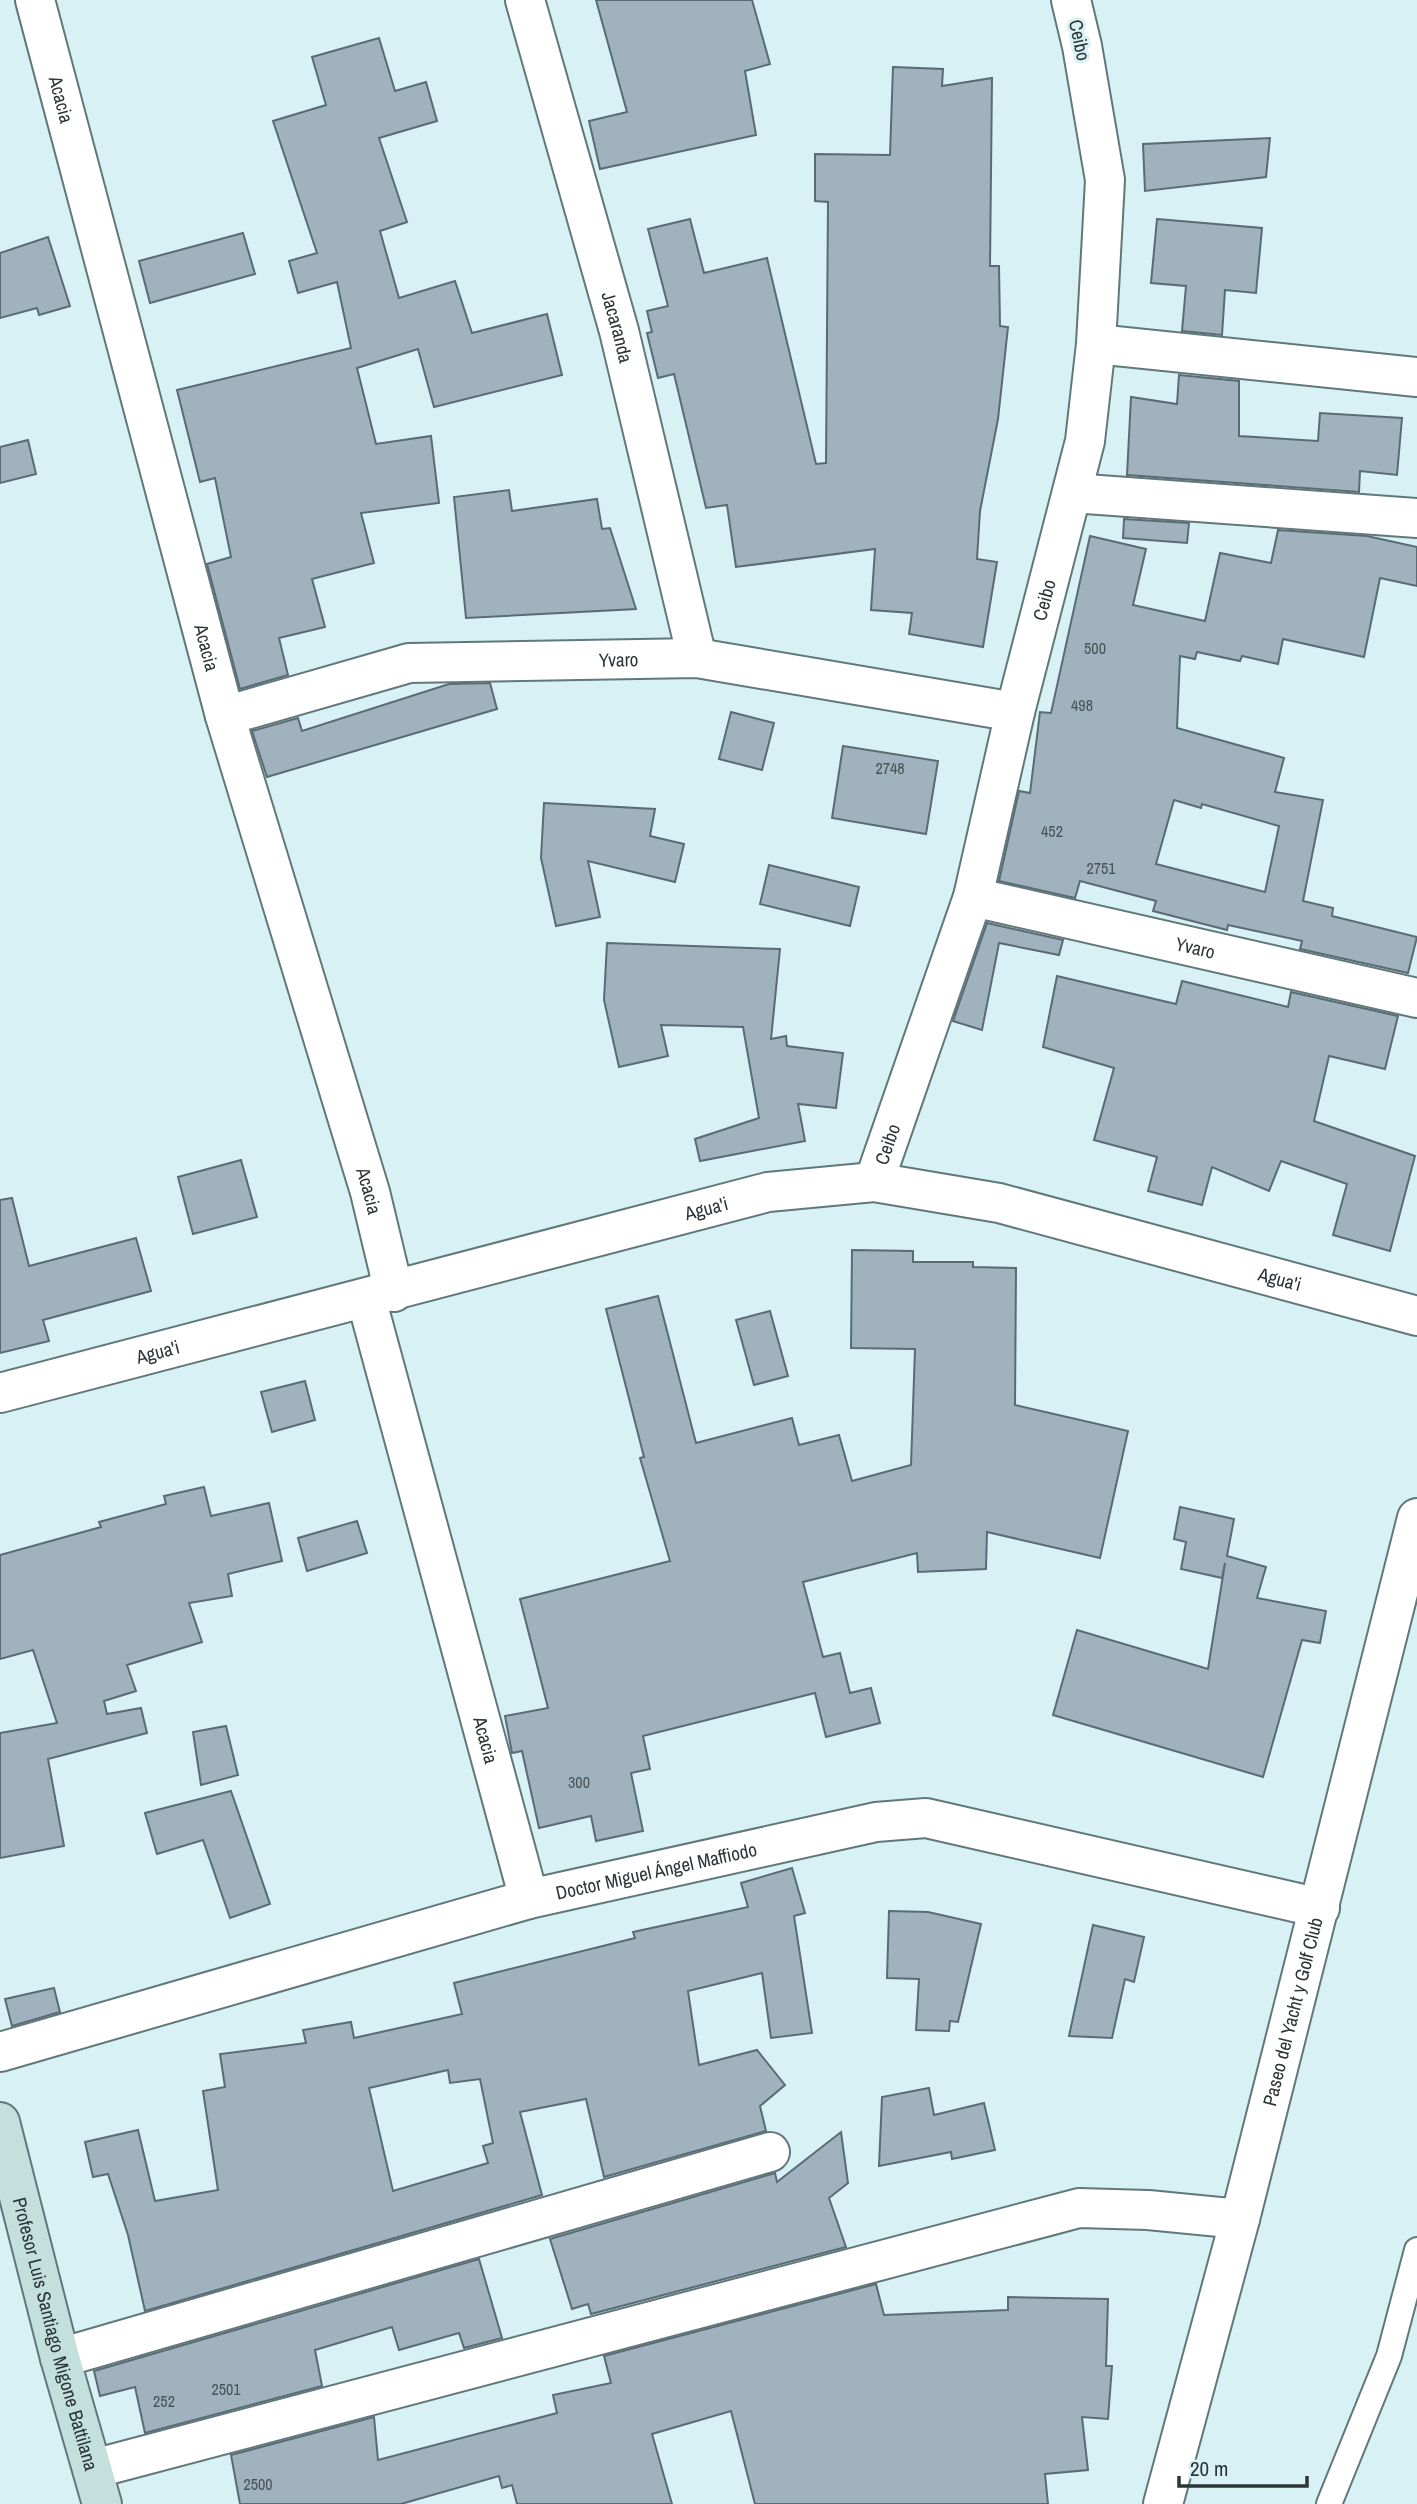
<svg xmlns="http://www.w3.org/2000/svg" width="1417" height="2504" font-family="'Archivo Narrow',sans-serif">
<rect width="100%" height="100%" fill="#d8f1f5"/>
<!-- building -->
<g fill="#9fb2bd" stroke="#5a6b75" stroke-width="2" fill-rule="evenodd">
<path d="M596,0H752L770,64L745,71L756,135L600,169L589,121L627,112Z"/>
<path d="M379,38L395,91L426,82L437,121L379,138L407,222L380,231L399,298L455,281L472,333L547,314L562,375L434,407L418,349L357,368L376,444L431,436L439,503L361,513L374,563L312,579L325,627L279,638L288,675L240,689L207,564L231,557L215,478L200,482L177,390L351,348L337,282L298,293L289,261L317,253L273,121L326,105L312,57Z"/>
<path d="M893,67L943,69L942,86L992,78L990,266H999L1000,326L1008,327L998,419L980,511L977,559L997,562L983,647L909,634L912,613L871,610L875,549L736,567L727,505L706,508L674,374L658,378L647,333L652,332L647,311L668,306L648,229L690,219L704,273L767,258L816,464L826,463L828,202L815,201V154L890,155Z"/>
<path d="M1270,138L1266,177L1145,191L1143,144Z"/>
<path d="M1157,219L1262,228L1256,293L1225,290L1222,335L1182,331L1186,286L1151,283Z"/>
<path d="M243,233L255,274L150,303L139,261Z"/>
<path d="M48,237L70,306L39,315L37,308L0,318V253Z"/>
<path d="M1179,375L1239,381V436L1318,441L1320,413L1402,418L1397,475L1360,471L1359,492L1127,475L1131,397L1177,404Z"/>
<path d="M28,440L36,474L0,483V447Z"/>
<path d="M509,490L512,511L597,499L602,529L610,528L636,609L466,618L454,497Z"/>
<path d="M1124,519L1189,523L1187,543L1123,538Z"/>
<path d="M1278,530L1367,536L1417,547V586L1380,578L1364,657L1283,639L1278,664L1242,656L1240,661L1197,652L1195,659L1180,656L1177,728L1284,758L1275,792L1323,800L1303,901L1333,908L1332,916L1417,937L1408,973L1300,949L1302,941L1228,925L1227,930L1153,911L1156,901L1080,881L1075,898L999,881L1019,791L1030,793L1040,712L1051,713L1090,536L1146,549L1133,605L1205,621L1220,553L1271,563ZM1174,800L1201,808L1202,804L1279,826L1265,892L1156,864Z"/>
<path d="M490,683L497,709L267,777L252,731L298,718L302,731L449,684Z"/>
<path d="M731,712L774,723L762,770L719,759Z"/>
<path d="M843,746L938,761L926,834L832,818Z"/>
<path d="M544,803L655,809L650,836L684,844L675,882L588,861L600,917L556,926L541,858Z"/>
<path d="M769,865L859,887L850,926L760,904Z"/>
<path d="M987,923L1063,940L1059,955L999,943L982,1030L953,1021Z"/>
<path d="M607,943L780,949L771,1039L786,1036L787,1046L843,1053L836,1108L798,1104L805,1141L700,1161L695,1139L759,1118L743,1027L661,1025L668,1056L619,1067L604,1000Z"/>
<path d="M1057,976L1176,1004L1182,981L1288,1007L1291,992L1398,1016L1385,1069L1329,1056L1314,1121L1415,1156L1390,1251L1333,1235L1347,1184L1281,1161L1269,1191L1212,1167L1202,1205L1148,1191L1157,1157L1094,1140L1114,1068L1043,1047Z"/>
<path d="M241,1160L257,1217L193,1234L178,1177Z"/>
<path d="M12,1198L29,1266L136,1238L151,1291L43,1320L49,1341L0,1353V1200Z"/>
<path d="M852,1250L913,1251V1262H973V1267L1016,1268L1015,1405L1128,1431L1100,1558L987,1532L986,1569L918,1572L917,1553L803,1582L823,1657L840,1653L850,1693L871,1688L880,1723L826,1737L815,1693L643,1736L650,1769L631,1773L643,1831L596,1841L591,1816L539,1828L522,1751L512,1753L505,1716L548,1708L520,1599L670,1561L640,1458L644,1457L606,1309L658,1296L696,1443L792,1418L799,1445L839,1435L852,1481L911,1465L915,1349L851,1348Z"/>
<path d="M770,1311L788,1376L754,1385L736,1320Z"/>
<path d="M305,1381L315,1420L272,1432L261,1392Z"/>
<path d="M204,1487L211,1516L269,1503L282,1561L228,1574L232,1596L189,1603L202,1642L127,1665L136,1691L104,1701L107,1714L141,1708L147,1733L48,1759L64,1846L0,1858V1733L57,1723L33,1650L0,1659V1555L101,1527L99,1522L166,1504L164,1496Z"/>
<path d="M1180,1507L1234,1519L1227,1556L1266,1567L1257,1598L1326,1611L1320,1643L1302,1640L1263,1777L1053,1715L1077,1630L1208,1669L1225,1563L1222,1578L1181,1569L1186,1542L1174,1539Z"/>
<path d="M357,1521L367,1553L307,1571L298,1538Z"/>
<path d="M226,1726L238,1775L201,1785L193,1732Z"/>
<path d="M231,1791L270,1904L230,1918L203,1840L157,1854L145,1813Z"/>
<path d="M792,1868L805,1913L794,1916L812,2033L771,2038L762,1973L688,1991L699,2065L757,2050L785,2085L760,2106L766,2131L604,2177L586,2099L520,2112L542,2195L145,2311L128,2235L108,2174L93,2177L85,2142L138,2130L155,2201L218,2190L203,2091L225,2087L220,2054L306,2043L303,2030L351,2022L354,2038L462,2014L454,1983L635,1938L633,1932L748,1907L741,1883ZM448,2070L450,2083L480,2079L493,2143L483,2146L488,2163L393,2191L369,2088Z"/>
<path d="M889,1911L928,1912L981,1924L958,2022L950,2021L949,2031L916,2030L919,1979L887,1978Z"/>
<path d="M1093,1925L1144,1937L1134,1982L1125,1979L1112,2038L1069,2036Z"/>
<path d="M54,1988L60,2012L12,2026L5,1999Z"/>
<path d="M929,2088L934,2115L984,2103L995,2150L952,2159L951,2152L879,2166L882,2097Z"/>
<path d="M841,2132L848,2183L829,2198L846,2247L591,2314L588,2304L572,2309L550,2239L775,2173L777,2182Z"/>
<path d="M479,2259L502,2338L464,2348L459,2333L399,2350L392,2327L315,2350L322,2386L145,2433L135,2387L100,2396L94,2371Z"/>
<path d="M876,2284L884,2315L1008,2310V2297L1108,2299L1106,2366H1112L1108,2419L1082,2417L1088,2470L1045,2474L1048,2504H755L731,2411L652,2434L672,2504H517L512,2485L502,2488L499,2476L401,2504H240L231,2455L374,2417L378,2460L557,2413L553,2395L611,2383L604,2356Z"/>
</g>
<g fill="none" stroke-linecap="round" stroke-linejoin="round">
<!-- service casing -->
<g stroke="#61777a" stroke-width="28">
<path id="service" d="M1329,2504L1389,2356L1417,2250"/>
</g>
<!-- minor casing -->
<g stroke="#61777a" stroke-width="42">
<g id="minor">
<path id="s1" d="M35,0L225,716L370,1192L394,1292"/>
<path id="s2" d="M525,0L619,331L697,658"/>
<path d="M1096,344L1417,377"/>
<path d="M1072,493L1417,518"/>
<path id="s3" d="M225,716L409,663L697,658L1015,712"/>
<path id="s4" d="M973,897L1417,998"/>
<path id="s5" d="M874,1182L973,897L1015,712L1085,441L1096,344L1105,180L1082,46L1071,0"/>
<path id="s6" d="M366,1298L529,1899"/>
<path id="s7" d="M0,1393L768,1192L874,1182L999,1203L1417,1316"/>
<path id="s8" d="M0,2052L529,1899L876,1822L926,1818L1320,1908"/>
<path d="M60,2358L770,2152"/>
<path d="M93,2469L1079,2208L1148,2210L1240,2219"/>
<path id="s9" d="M1163,2504L1240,2219L1417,1518"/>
</g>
</g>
<!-- secondary casing -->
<g stroke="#61777a" stroke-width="42">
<g id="secondary">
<path id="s10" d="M0,2122L60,2358L102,2504"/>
</g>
</g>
<!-- service -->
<use href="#service" stroke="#fff" stroke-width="24"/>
<!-- minor -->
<use href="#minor" stroke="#fff" stroke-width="38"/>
<!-- secondary -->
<use href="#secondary" stroke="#c4e0dc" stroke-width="38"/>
</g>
<g text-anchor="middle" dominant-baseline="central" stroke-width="6" stroke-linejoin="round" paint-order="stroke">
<!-- number labels -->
<g font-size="16" fill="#495458">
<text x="1095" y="648">500</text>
<text x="1082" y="705">498</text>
<text x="890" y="768">2748</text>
<text x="1052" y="831">452</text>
<text x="1101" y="868">2751</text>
<text x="579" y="1782">300</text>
<text x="226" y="2389">2501</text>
<text x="164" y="2401">252</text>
<text x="258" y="2484">2500</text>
</g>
<!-- street labels -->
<g font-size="19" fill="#2c3537" stroke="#d8f1f5">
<text transform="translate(1080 40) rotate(78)">Ceibo</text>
<text stroke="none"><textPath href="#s1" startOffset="103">Acacia</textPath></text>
<text stroke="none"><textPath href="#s2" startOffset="340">Jacaranda</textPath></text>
<text stroke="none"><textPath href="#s5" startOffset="607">Ceibo</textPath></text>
<text stroke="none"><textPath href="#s1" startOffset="670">Acacia</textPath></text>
<text stroke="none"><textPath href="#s3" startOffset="401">Yvaro</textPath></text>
<text stroke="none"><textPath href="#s4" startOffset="228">Yvaro</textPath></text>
<text stroke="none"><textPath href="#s5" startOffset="40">Ceibo</textPath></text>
<text stroke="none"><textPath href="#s1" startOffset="1237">Acacia</textPath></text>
<text stroke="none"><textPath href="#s7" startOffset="730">Agua'i</textPath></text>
<text stroke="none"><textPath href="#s7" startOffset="1318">Agua'i</textPath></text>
<text stroke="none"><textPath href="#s7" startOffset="163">Agua'i</textPath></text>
<text stroke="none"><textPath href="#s6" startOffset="458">Acacia</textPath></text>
<text stroke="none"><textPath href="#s8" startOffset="681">Doctor Miguel Ángel Maffiodo</textPath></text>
<text stroke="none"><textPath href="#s9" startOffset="509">Paseo del Yacht y Golf Club</textPath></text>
<text stroke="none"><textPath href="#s10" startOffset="219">Profesor Luis Santiago Migone Battilana</textPath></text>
</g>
</g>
<!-- scale -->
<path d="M1179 2476v10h128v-10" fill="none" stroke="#2c3537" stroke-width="3.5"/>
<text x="1190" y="2476" font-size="21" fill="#2c3537" stroke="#d8f1f5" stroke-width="5" paint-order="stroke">20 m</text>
</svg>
